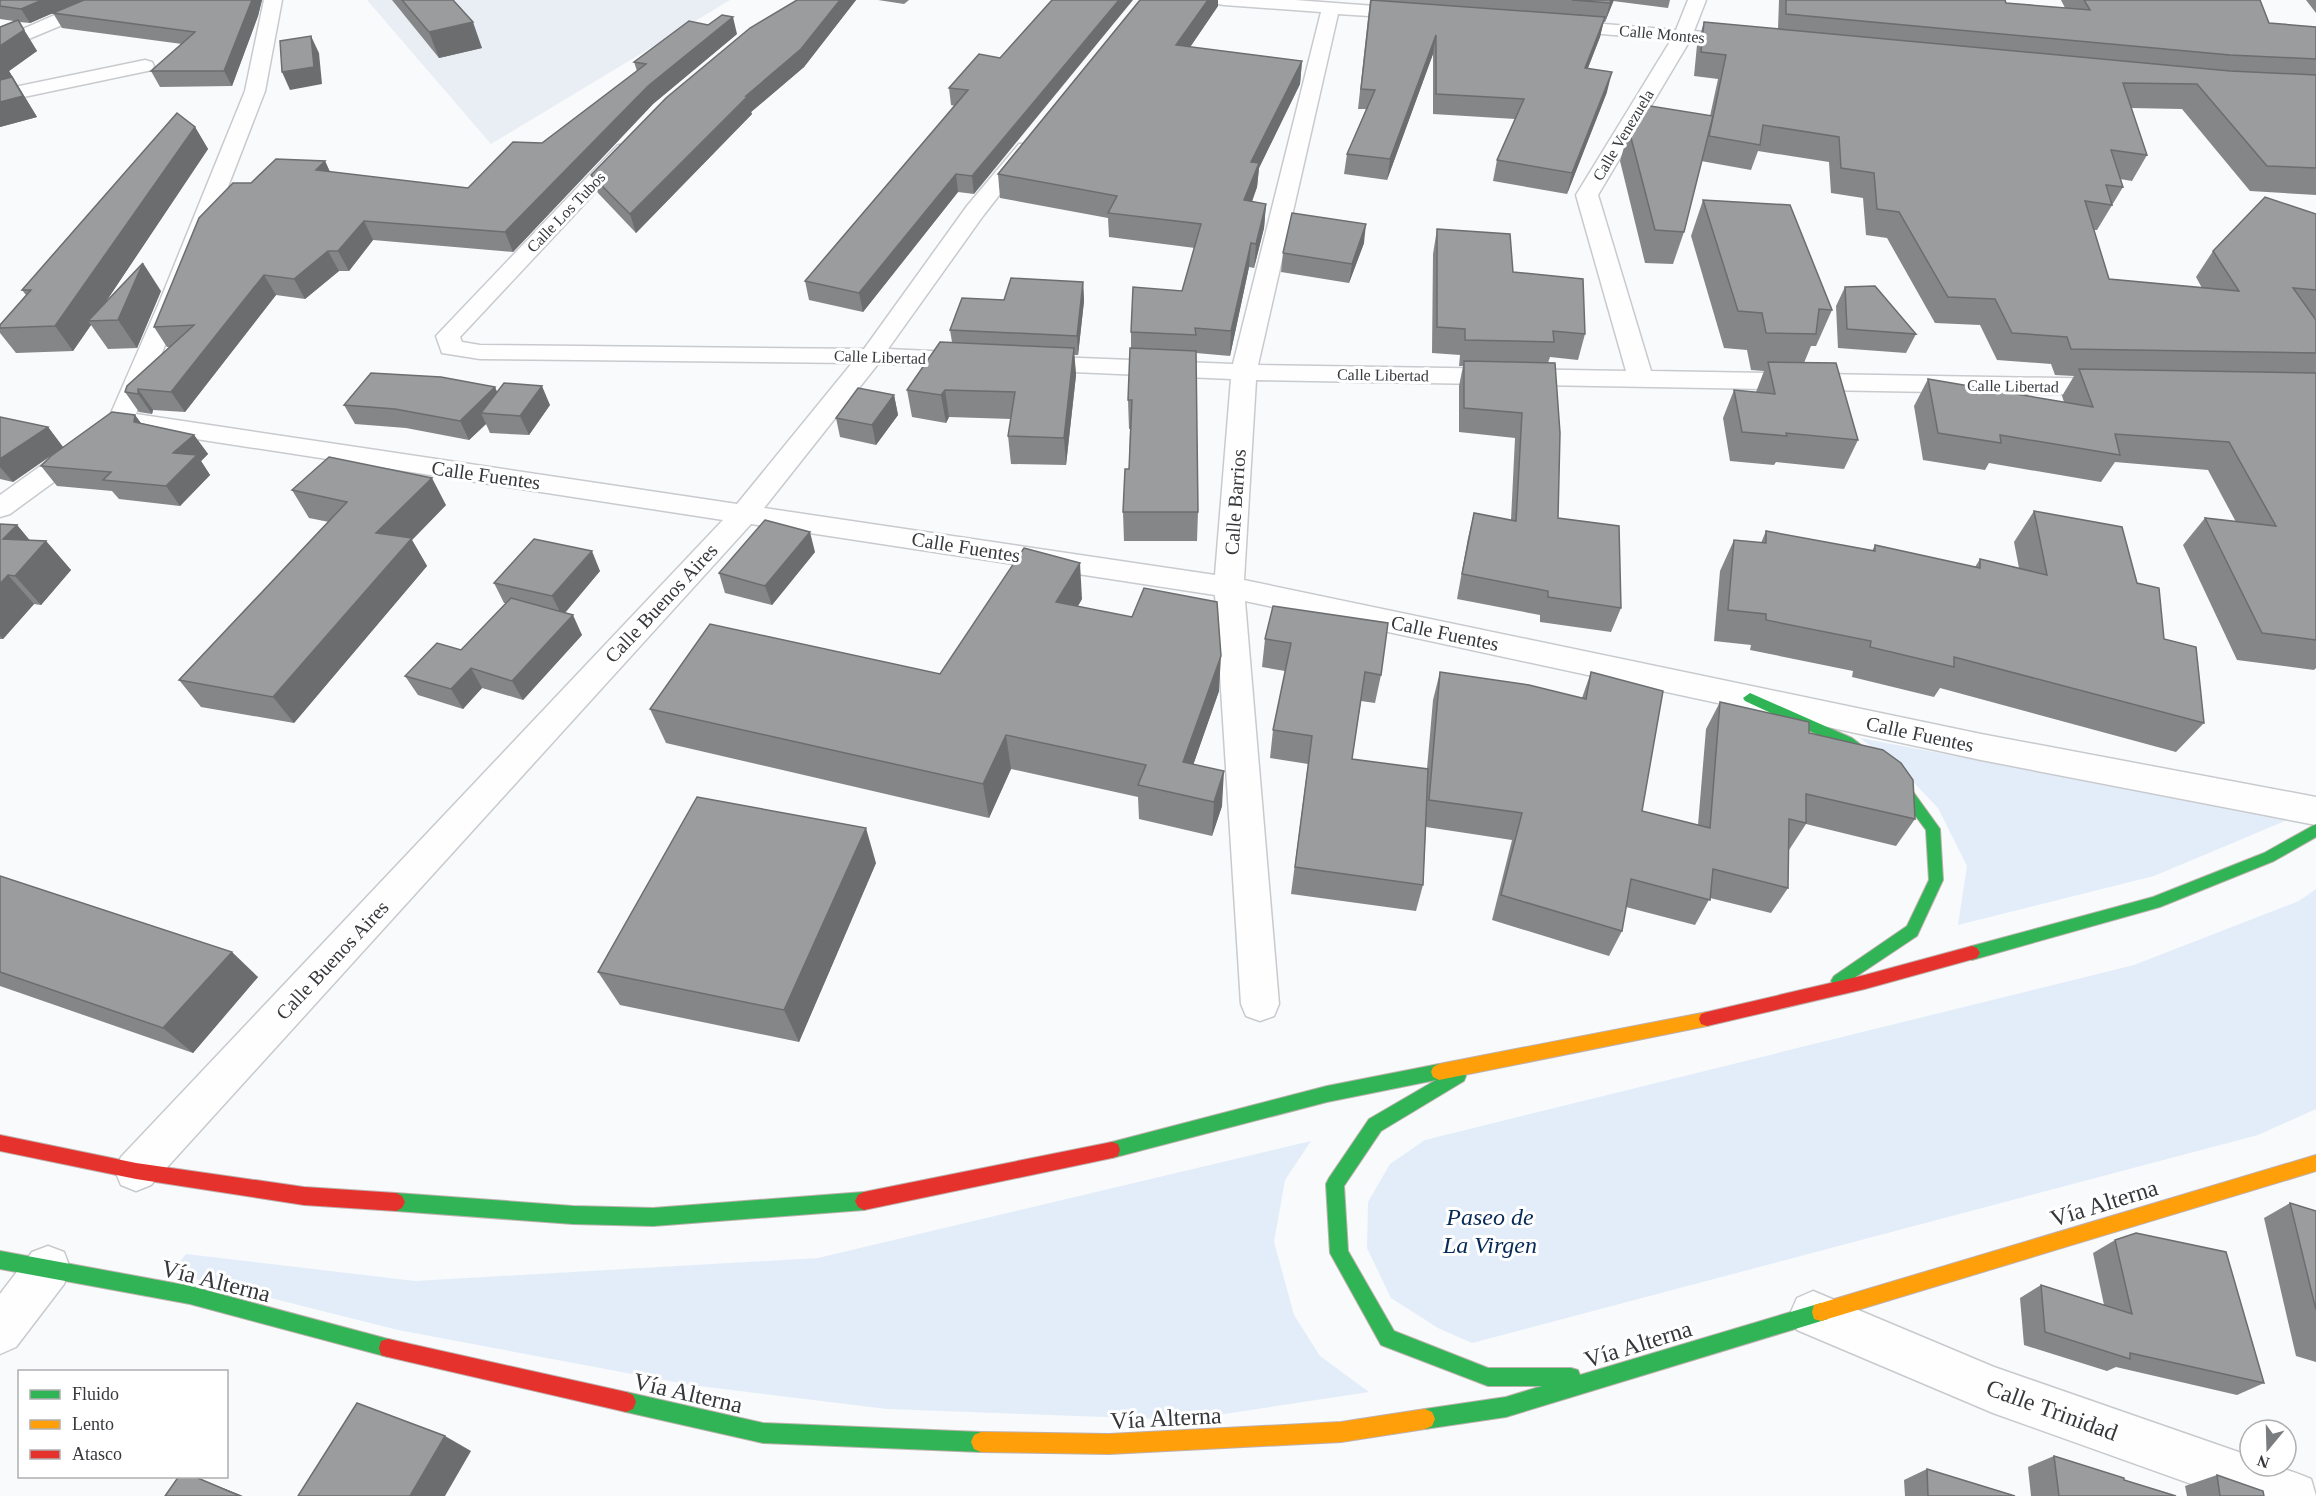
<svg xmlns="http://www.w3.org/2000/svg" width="2316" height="1496" font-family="'Times New Roman',serif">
<rect width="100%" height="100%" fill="#f8fafc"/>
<!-- built -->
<path fill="#e9eef5" d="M367,0H730L491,144Z"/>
<!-- green -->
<g fill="#e3edf9">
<path d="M1860,738L2290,819L2154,876L1958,925L1967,866L1938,808L1899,767Z"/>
<path d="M2316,889V1109L2258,1135L1472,1343L1438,1328L1391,1298L1367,1248L1368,1202L1390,1164L1425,1140L2134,965L2299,901Z"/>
<path d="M1311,1141L1285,1180L1274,1242L1294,1315L1320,1356L1369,1392L1185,1420L887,1409L691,1385L398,1330L171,1273L186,1254L415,1281L818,1258Z"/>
</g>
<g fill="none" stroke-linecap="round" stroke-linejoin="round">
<!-- street casing -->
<g stroke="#c8cacd" stroke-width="3">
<g id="street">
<path d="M89,0H110L98,10L0,51V39Z"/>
<path d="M264,0H282L265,91L183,303L136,414L737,504L852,363L480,359L442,353L436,336L618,145H632L635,149L632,153L460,337L462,342L480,345L864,349L967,206L1019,144H1033L1036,148L983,216L888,349L972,353L981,355L984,360L981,365L972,367L878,364L764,508L1215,575L1231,379L1029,370L1020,368L1017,363L1020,358L1029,356L1233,364L1321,12L1224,5L1218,4L1215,0H1295L1415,9L1421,10L1424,14L1421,18L1415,19L1338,14L1258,365L1626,371L1576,195L1671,40L1556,30L1550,29L1547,25L1550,21L1556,20L1676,30L1688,0H1706L1694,31L1743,36L1749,37L1752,41L1749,45L1743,46L1689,42L1598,195L1651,371L2112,379L2121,382L2125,387L2121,392L2112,395L1256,380L1244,580L1981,734L2316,797V825L1981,760L1245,601L1279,1004L1274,1016L1260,1021L1246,1016L1241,1004L1215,595L751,524L151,1185L136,1191L121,1185L115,1171L121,1157L723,520L112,426L108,420L159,303L245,91Z"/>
<path d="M145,60L152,62L154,66L152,70L0,102V90Z"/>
<path d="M83,440L92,442L96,448L92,454L10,514L0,517V495L74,442Z"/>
<path d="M48,1246L64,1252L70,1268L64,1284L16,1347L0,1354V1294L32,1252Z"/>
<path d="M1813,1291L1994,1367L2250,1456V1466C2277,1466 2287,1469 2311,1479L2316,1496H2225L1993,1413L1797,1330L1790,1314L1797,1298Z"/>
</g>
</g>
<!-- fast casing -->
<g stroke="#beb0ae" stroke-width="2">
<g id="fast">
<path d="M1750,693L1852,738L1901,775L1940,829L1943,880L1917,936L1839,988L1834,986L1831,981L1834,976L1907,926L1929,880L1926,830L1891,783L1842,746L1745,701L1743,698Z"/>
<path d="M2316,824V837L2274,861L2160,907L1972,960L1967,958L1964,953L1967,948L1972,946L2153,897L2264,853Z"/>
<path d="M1439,1064L1445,1067L1446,1074L1458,1068L1464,1071L1466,1076L1464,1081L1381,1131L1344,1186L1348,1251L1394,1331L1488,1368H1571L1578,1370L1580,1375L1821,1303L1828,1305L1830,1312L1828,1319L1506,1417L1425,1429L1418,1426L1415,1419L1418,1412L1425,1409L1506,1397L1542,1386H1488L1381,1345L1330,1253L1326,1184L1329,1178L1369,1119L1436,1080L1327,1102L1112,1158L1106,1156L1104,1150L1106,1144L1112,1142L1327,1086Z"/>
<path d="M864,1192L870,1195L873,1201L870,1207L864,1210L653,1226L573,1224L396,1211L390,1208L387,1202L390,1196L396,1193L573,1206L653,1208Z"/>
<path d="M0,1251L190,1286L388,1339L395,1341L397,1348L395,1355L388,1357L190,1304L0,1269Z"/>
<path d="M626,1392L763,1423L981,1432L988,1435L991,1442L988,1449L981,1452L763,1443L626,1412L619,1409L616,1402L619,1395Z"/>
</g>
</g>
<!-- slow casing -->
<g stroke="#beb0ae" stroke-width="2">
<g id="slow">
<path d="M1707,1012L1713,1014L1715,1019L1713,1024L1707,1026L1439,1080L1433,1077L1431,1072L1433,1067L1439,1064Z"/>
<path d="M2316,1155V1171L1821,1321L1814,1319L1812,1312L1814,1305L1821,1303Z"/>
<path d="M1425,1409L1432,1412L1435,1419L1432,1426L1425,1429L1341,1442L1109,1454L981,1452L974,1449L971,1442L974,1435L981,1432L1109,1434L1341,1422Z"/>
</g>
</g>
<!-- jam casing -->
<g stroke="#beb0ae" stroke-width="2">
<g id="jam">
<path d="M1972,946L1977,948L1980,953L1977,958L1865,989L1707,1026L1701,1024L1699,1019L1701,1014L1707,1012L1865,975Z"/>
<path d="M0,1135L136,1163L304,1187L396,1193L402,1196L405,1202L402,1208L396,1211L304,1205L136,1179L0,1151Z"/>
<path d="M1112,1142L1118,1144L1120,1150L1118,1156L1112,1158L864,1210L858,1207L855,1201L858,1195L864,1192Z"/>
<path d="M388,1339L626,1392L633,1395L636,1402L633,1409L626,1412L388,1357L381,1355L379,1348L381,1341Z"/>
</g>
</g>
<!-- street -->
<use href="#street" fill="#fefeff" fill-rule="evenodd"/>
<!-- fast -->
<use href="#fast" fill="#30b455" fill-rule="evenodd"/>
<!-- slow -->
<use href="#slow" fill="#ff9f0a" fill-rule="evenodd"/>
<!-- jam -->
<use href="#jam" fill="#e5322d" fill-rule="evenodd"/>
</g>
<!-- wall -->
<g fill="#848688">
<path d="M0,0H262L258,16L232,86L160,87L151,71L182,44L62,28L53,13L30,23L19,22L37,51L9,71L37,117L0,127V27L14,21L0,19Z"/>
<path d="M392,0H453L482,48L439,58Z"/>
<path d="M797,0H856L804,67L751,112L752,114L636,233L598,193L591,175Z"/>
<path d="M878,0H909L904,4Z"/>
<path d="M1140,0H1218V6L1190,47L1302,61L1300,84L1259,168L1257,187L1252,202L1266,204L1264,228L1254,268L1249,267L1230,356L1196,353L1198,512L1197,541H1124L1123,512L1129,469L1130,429H1129L1128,400L1131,348V332L1182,291L1195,248L1109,237L1108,218L1000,198L998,174Z"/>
<path d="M1370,0H1670L1668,8L1613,1L1605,22H1603L1600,37L1588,68L1607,92L1567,194L1493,181L1497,160L1515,119L1433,114V54L1387,180L1344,174L1347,154L1366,109H1358Z"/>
<path d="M1779,0H2005L2006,3L2065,8L2061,0H2260L2269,23L2316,27V195L2250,191L2182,109L2131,108L2147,155L2132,181L2120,179L2123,187L2097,230H2094L2109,279L2202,288L2196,277L2213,251L2316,214V318H2314L2316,320V668L2314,670L2237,660L2183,545L2205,518L2236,522L2208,470L2115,462L2101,482L1989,463L1985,470L1923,460L1914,406L1928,379L2064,402L2062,396L2074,376L2055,375L2051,364L1997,360L1980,325L1935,323L1887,238L1866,235L1863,198L1831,193L1829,162L1758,151L1751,170L1701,161L1684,232L1673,264L1645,263L1620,161L1629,130L1710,116L1718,79L1694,76L1697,45L1704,22L1778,29Z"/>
<path d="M2306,0H2316V13Z"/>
<path d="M737,34L653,104L513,252L373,240L349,271H339L305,299L276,295L185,412L153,410L152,414L139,412L125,392L170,347H167L154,327L251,183L325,161L330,172L468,188L542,143L637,71L634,62Z"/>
<path d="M979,54L974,194L958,192L863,312L809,300L805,281L955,106L951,105L949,88Z"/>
<path d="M195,127L208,149L105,303L161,291L137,348L108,349L91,325L73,351L16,353L0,333V325L26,295L22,290Z"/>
<path d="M1703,200L1832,310L1816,346H1811L1804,363L1858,440L1844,469L1776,462L1774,465L1730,461L1723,418L1734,390L1756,392L1764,371L1751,370L1747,350L1724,348L1691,236Z"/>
<path d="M1437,229L1513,272L1585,334L1578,360L1550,357L1548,363L1558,518L1621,608L1611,632L1540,622V615L1457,599L1468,538L1474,513L1511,520L1515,438L1459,432V386L1463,366H1459L1460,355L1432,353L1433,254Z"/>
<path d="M1364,243L1349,283L1281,272L1283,253Z"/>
<path d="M1083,282L1084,301L1078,355H1074L1076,375L1066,465L1011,464L1008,436L1011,419L949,417L946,423L912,417L907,390L952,342L950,330L1004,300Z"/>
<path d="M1845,287L1916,334L1906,353L1838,348L1836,306Z"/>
<path d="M495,387L497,392L550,405L529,435L490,433L486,424L469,440L406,428L355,424L344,405Z"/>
<path d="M894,395L898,415L876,445L840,437L836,418Z"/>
<path d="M135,415L141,423L194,435L208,454L201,461L210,475L180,506L119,499L112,491L57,486L41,466L58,451L13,482L0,479V417L48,427L63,447Z"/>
<path d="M292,490L446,505L412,540L427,566L294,723L201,707L179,680L329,522L309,518Z"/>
<path d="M2034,511L2137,583L2204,723L2176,752L1940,688L1934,697L1852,677L1853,671L1750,650L1751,645L1714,641L1720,571L1734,540L1761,543L1766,531L1872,551L1875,545L1975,567L1980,559L2019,568L2014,542Z"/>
<path d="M0,524L17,525L30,541H46L71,570L41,605L34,604L3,639H0Z"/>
<path d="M815,552L772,605L725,593L719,573Z"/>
<path d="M600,571L565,613L582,635L523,700L482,688L463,709L418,695L405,676L461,650L506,603H504L494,583Z"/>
<path d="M1082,599L1078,606L1219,691L1193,765L1222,806L1212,836L1139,819L1138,797L1011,769L989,818L666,743L650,709L940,674Z"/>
<path d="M1273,606L1381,675L1375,703L1361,701L1352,759L1427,769L1433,700L1440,672L1582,698L1591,672L1642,811L1698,825L1706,729L1720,702L1809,733L1915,819L1896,846L1806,824L1789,850L1788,849V888L1771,913L1710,898L1695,925L1626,907L1622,931L1609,956L1492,920L1512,840L1426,827L1423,885L1416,911L1291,894L1308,764L1270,758L1273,730L1285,671L1262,667L1265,639Z"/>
<path d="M876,863L799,1042L620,1005L598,972Z"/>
<path d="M0,876L258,977L193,1053L0,986Z"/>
<path d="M2290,1203L2316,1211V1362L2296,1356L2264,1218Z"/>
<path d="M2115,1240L2264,1383L2237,1395L2116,1367L2107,1371L2024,1345L2020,1298L2041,1285L2104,1305L2093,1253Z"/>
<path d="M2054,1456L2124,1480L2176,1496H2031L2028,1467Z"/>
<path d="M1927,1469L2015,1496H1905L1904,1480Z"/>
<path d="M2217,1475L2264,1496H2187L2185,1486Z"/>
</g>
<!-- shaded-wall -->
<g fill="#6c6d6f">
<path d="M42,0H83L30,23L21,9Z"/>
<path d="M252,0H262L258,16L232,86L224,71Z"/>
<path d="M840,0H856L804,67L751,112L752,114L636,233L630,214Z"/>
<path d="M1119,0H1133L974,194L972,176Z"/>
<path d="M1208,0H1218V6L1176,68V45Z"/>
<path d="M1611,0H1614L1605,22L1610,3Z"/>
<path d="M733,17L737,34L653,104L513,252L505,232L648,86Z"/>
<path d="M1605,17L1600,37L1580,88L1585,68Z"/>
<path d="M18,20L37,51L9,71L37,117L0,127V46Z"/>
<path d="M473,22L482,48L439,58L429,32Z"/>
<path d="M1436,35L1433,54L1387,180L1390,159Z"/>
<path d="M311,36L319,53L322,84L290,90L282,72Z"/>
<path d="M1302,61L1300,84L1259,168L1257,187L1243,225L1244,200L1251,162Z"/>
<path d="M1612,72L1607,92L1567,194L1572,173Z"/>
<path d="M195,127L208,149L93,321H88L91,325L73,351L55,326Z"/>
<path d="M325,161L334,181L316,170Z"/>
<path d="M956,174L958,192L863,312L859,293Z"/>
<path d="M1266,204L1264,228L1254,268L1256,244Z"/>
<path d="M364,221L373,240L349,271L338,251Z"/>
<path d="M1366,224L1364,243L1349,283L1352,264Z"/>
<path d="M1251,243L1249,267L1230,356L1231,331Z"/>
<path d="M328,251L339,271L305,299L294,279Z"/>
<path d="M143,263L161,291L137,348L118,320Z"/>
<path d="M264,275L276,295L185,412L171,392Z"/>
<path d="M1083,282L1084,301L1078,355L1077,336Z"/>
<path d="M1074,348L1076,375L1066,465L1064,438Z"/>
<path d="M542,386L550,405L529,435L520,416Z"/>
<path d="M495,387L503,407L481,413L486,424L469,440L460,421Z"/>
<path d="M138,389L153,410L152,414L138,394Z"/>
<path d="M945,390L949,417L946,423L941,395Z"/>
<path d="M894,395L898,415L876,445L872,425Z"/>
<path d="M135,415L149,435L134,422Z"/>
<path d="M48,427L63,447L13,482L0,467V459Z"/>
<path d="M194,435L208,454L201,461L210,475L180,506L166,486L173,453Z"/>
<path d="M432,478L446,505L412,540L427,566L294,723L273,697L376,533Z"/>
<path d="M17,525L38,550L46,541L71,570L41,605L15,576L3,539Z"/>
<path d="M810,532L815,552L772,605L765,586Z"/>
<path d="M592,551L600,571L562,616L552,596Z"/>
<path d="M1080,563L1082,599L1059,637L1056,602Z"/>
<path d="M8,575L34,604L3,639L0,636V584Z"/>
<path d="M573,615L582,635L523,700L512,681Z"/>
<path d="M1221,656L1219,691L1182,797L1183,762Z"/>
<path d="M471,668L482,688L463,709L451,689Z"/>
<path d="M1006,735L1011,769L989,818L983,784Z"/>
<path d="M1224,771L1222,806L1212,836L1214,802Z"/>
<path d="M866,828L876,863L799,1042L784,1010Z"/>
<path d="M232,952L258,977L193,1053L163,1028Z"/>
<path d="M445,1436L471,1451L445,1496H410Z"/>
<path d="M194,1476L218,1486L243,1496H240Z"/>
</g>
<!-- building -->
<g fill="#9a9c9e" stroke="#6c6d6f" stroke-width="1.5">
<path d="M0,0H42L21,9L0,6Z"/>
<path d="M84,0H252L224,71H151L195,32L53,13Z"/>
<path d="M402,0H453L473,22L429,32Z"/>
<path d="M797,0H840L801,49L746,96H748L630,214L591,175L666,98L750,28Z"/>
<path d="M1052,0H1119L972,176L956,174L859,293L805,281L968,90L949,88L979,54L1000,58Z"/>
<path d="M1140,0H1208L1176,45L1302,61L1251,162L1259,163L1244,200L1266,204L1256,244L1251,243L1231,331L1195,328L1196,335L1131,332L1133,287L1182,291L1201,224L1108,213L1117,196L998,174Z"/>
<path d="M1371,0L1605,17L1585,68L1612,72L1572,173L1497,160L1524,99L1436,94V35L1390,159L1347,154L1375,90L1361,89Z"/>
<path d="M1572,0H1611L1610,3Z"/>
<path d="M1786,0H2005L2006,3L2090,10L2084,0H2260L2269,23L2316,27V59L2230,55L1786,14Z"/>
<path d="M722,15L733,17L648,86L505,232L364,221L338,251H328L294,279L264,275L171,392L138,389V394L125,392L127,386L194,325L154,327L199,218L233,183H251L276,159L325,161L316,170L468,188L513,142L542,143L646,64L634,62L689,21L708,25Z"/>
<path d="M18,20L24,30L0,46V27Z"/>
<path d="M1704,22L2230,71L2316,75V168L2267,166L2197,84L2123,83L2147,155L2111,150L2123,187L2106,185L2112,205L2085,201L2109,279L2239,291L2213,251L2265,197L2316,214V290L2293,288L2316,320V353L2071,349L2067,337L2012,333L1995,299L1948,297L1899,212L1877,209L1874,173L1841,168L1839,137L1763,125L1760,145L1709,136L1726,55L1701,52Z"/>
<path d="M311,36L314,67L282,72L280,41Z"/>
<path d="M12,77L23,96L0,102V80Z"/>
<path d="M1644,105L1713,116L1684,232L1655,230L1629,130Z"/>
<path d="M177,113L195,127L55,326L0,328V325L31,290H22Z"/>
<path d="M1703,200L1790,205L1832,310L1819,309L1816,334L1766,333L1762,313L1738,311Z"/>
<path d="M1292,213L1366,224L1352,264L1283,253Z"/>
<path d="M1437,229L1510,234L1513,272L1583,279L1585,334L1553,331L1554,342L1465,340V329L1437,327Z"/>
<path d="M143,263L118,320L88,321Z"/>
<path d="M1011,278L1083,282L1077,336L950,330L962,298L1004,300Z"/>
<path d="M1875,286L1916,334L1847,329L1845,287Z"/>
<path d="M940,342L1074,348L1064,438L1008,436L1015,392L945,390L941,395L907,390Z"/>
<path d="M1130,348L1196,351L1198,512H1123L1125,469H1129L1132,400H1128Z"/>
<path d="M1464,361L1555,363L1560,433L1558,518L1619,526L1621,608L1548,597V591L1462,574L1474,513L1516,521L1522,413L1464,408Z"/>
<path d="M1768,362L1836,363L1858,440L1786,433L1787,436L1742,432L1734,390L1775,394Z"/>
<path d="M2079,369L2316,373V640L2262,633L2205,518L2276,526L2229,442L2115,434L2120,455L2000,435L2001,443L1938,433L1928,379L2093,407Z"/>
<path d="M371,373L441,377L495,387L460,421L395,409L344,405Z"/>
<path d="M504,383L542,386L520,416L481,413Z"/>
<path d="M858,388L894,395L872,425L836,418Z"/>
<path d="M112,412L135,415L134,422L194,435L173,453L197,455L166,486L103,480L111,472L41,466L51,456Z"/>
<path d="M0,417L48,427L0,459Z"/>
<path d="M329,457L432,478L376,533L412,538L273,697L179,680L347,502L292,490Z"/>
<path d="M2034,511L2122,527L2137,583L2159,588L2164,639L2196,647L2204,723L1954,657V667L1870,647L1871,641L1766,620V614L1728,610L1734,540L1766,543V531L1875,551V545L1980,568V559L2047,575Z"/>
<path d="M765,520L810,532L765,586L719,573Z"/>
<path d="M0,524L17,525L3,539L46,541L15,576L8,575L0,584Z"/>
<path d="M534,539L592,551L552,596L494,583Z"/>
<path d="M1024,548L1080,563L1056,602L1132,617L1144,588L1217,602L1221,656L1183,762L1224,771L1214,802L1138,785L1146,765L1006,735L983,784L650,709L710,624L940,674Z"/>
<path d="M511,598L573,615L512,681L471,668L451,689L405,676L437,643L461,650Z"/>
<path d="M1273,606L1388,623L1381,675L1365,672L1352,759L1428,769L1423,885L1295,867L1312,736L1273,730L1291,643L1265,639Z"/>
<path d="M1440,672L1529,685L1586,699L1591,672L1663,691L1642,811L1710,828L1720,702L1809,722V733L1883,750L1901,763L1913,780L1915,819L1806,794V823L1789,819L1788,888L1713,869L1710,900L1631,879L1622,931L1501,895L1522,813L1429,800Z"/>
<path d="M697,797L866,828L784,1010L598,972Z"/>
<path d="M0,876L232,952L163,1028L0,972Z"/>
<path d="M2290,1203L2316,1211V1310Z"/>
<path d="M2136,1233L2226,1252L2264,1383L2130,1353V1359L2045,1332L2041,1285L2132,1314L2115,1240Z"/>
<path d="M357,1403L445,1436L410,1496H298Z"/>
<path d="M2054,1456L2124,1478V1480L2176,1496H2059Z"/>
<path d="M1927,1469L2015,1496H1928Z"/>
<path d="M2217,1475L2263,1491L2264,1496H2220Z"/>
<path d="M179,1476H193L240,1496H165Z"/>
</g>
<g text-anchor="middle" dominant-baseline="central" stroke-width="6" stroke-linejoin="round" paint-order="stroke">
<!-- far-street labels -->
<g font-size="16" fill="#36383b" stroke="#fff">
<text transform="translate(1662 34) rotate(5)">Calle Montes</text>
<text transform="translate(1623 135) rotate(-59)">Calle Venezuela</text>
<text transform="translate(566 212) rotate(-46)">Calle Los Tubos</text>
<text transform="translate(880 357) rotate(2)">Calle Libertad</text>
<text transform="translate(1383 375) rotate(1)">Calle Libertad</text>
<text transform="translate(2013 386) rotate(1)">Calle Libertad</text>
</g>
<!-- street labels -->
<g font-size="20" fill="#36383b" stroke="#fff">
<text transform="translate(486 475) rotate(8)">Calle Fuentes</text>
<text transform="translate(1235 502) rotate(-86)">Calle Barrios</text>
<text transform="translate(966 547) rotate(9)">Calle Fuentes</text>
<text transform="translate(661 603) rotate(-47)">Calle Buenos Aires</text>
<text transform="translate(1445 633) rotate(12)">Calle Fuentes</text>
<text transform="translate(1920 734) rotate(12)">Calle Fuentes</text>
<text transform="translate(332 960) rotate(-47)">Calle Buenos Aires</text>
</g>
<!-- near-street labels -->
<g font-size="24" fill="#36383b" stroke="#fff">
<text transform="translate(2104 1203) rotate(-17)">Vía Alterna</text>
<text transform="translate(216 1281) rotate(14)">Vía Alterna</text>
<text transform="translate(1638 1344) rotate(-17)">Vía Alterna</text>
<text transform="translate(688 1393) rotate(13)">Vía Alterna</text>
<text transform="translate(2052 1410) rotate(20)">Calle Trinidad</text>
<text transform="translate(1166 1418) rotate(-3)">Vía Alterna</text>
</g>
<!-- near-park labels -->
<g font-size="24" font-style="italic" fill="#062a56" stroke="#fff">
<text x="1490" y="1217">Paseo de<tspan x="1490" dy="28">La Virgen</tspan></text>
</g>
</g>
<!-- legend -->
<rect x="18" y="1370" width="210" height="108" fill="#ffffff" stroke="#afafb1" stroke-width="1.5"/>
<rect x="30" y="1390" width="30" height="9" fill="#30b455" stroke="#afafb1" stroke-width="1.5"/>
<text x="72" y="1400" font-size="18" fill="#36383b">Fluido</text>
<rect x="30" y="1420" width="30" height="9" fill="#ff9f0a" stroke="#afafb1" stroke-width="1.5"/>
<text x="72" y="1430" font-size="18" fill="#36383b">Lento</text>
<rect x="30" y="1450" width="30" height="9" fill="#e5322d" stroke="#afafb1" stroke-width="1.5"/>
<text x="72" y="1460" font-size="18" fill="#36383b">Atasco</text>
<!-- north arrow -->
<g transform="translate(2268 1448) rotate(199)"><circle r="28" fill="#ffffff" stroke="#afafb1" stroke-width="1.5"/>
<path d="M0-4.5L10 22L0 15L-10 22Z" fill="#7a7c7f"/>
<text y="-9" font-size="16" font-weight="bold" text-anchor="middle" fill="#36383b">N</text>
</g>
</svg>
